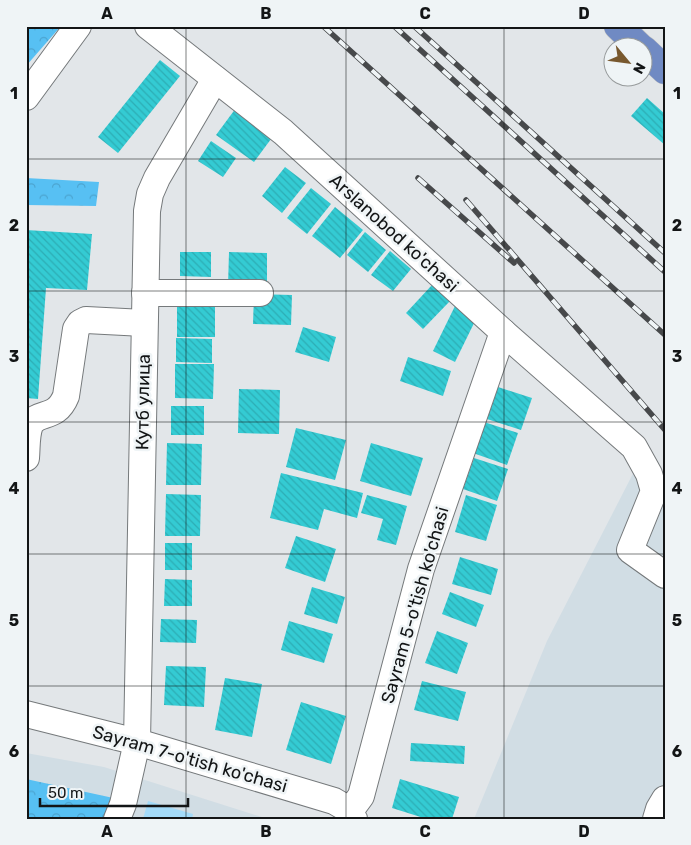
<svg xmlns="http://www.w3.org/2000/svg" width="691" height="845" font-family="Rubik,sans-serif">
<defs>
<pattern id="forest-crowns" width="20" height="18" patternUnits="userSpaceOnUse" patternTransform="scale(1.25)"><rect width="20" height="18" fill="#57c0f3"/><path d="M2 6a3 3 0 1 1 6 0M12 15a3 3 0 1 1 6 0" fill="none" stroke="#4ba4d0"/></pattern>
<pattern id="building-back-hatch" width="6" height="6" patternUnits="userSpaceOnUse" patternTransform="scale(1.25)"><rect width="6" height="6" fill="#34cbd3"/><path d="M-1 5l2 2M0 0l6 6M5-1l2 2" fill="none" stroke="#2dadb4"/></pattern>
</defs>
<rect width="100%" height="100%" fill="#e2e6e9"/>
<!-- built -->
<g fill="#d1dde4">
<path d="M640,460L665,477V819H474L547,641Z"/>
<path d="M26,753L104,767L268,819H26Z"/>
</g>
<!-- forest -->
<g fill="url(#forest-crowns)">
<path d="M26,26H61L26,66Z"/>
<path d="M26,178L99,182L96,206L26,205Z"/>
<path d="M26,779L118,799L108,819H26Z"/>
</g>
<!-- garden -->
<path fill="#a4dbf9" d="M148,801L193,814L192,819H143Z"/>
<!-- building -->
<g fill="url(#building-back-hatch)">
<path d="M160,60L180,76L118,153L98,137Z"/>
<path d="M647,98L665,114V145L631,116Z"/>
<path d="M236,108L274,135L254,162L216,135Z"/>
<path d="M211,141L236,158L223,177L198,161Z"/>
<path d="M285,167L306,183L282,213L262,196Z"/>
<path d="M311,188L331,204L307,234L287,218Z"/>
<path d="M335,207L363,230L340,258L312,236Z"/>
<path d="M26,230L92,234L87,290L46,288L38,399L26,398Z"/>
<path d="M365,232L386,250L368,272L347,255Z"/>
<path d="M390,251L411,269L393,291L371,275Z"/>
<path d="M180,252H211V277L180,276Z"/>
<path d="M229,252L267,253V288L228,287Z"/>
<path d="M432,285L450,301L423,329L406,313Z"/>
<path d="M254,294L292,295L291,325L253,324Z"/>
<path d="M177,302L215,303V337H177Z"/>
<path d="M455,306L477,317L455,362L433,351Z"/>
<path d="M303,327L336,337L329,362L295,352Z"/>
<path d="M176,338L212,339V363L176,362Z"/>
<path d="M408,357L451,371L443,396L400,381Z"/>
<path d="M175,364H214L213,399L175,398Z"/>
<path d="M498,387L532,398L521,430L487,419Z"/>
<path d="M239,389L280,390L279,434L238,433Z"/>
<rect x="171" y="406" width="33" height="29"/>
<path d="M484,422L518,433L507,465L473,453Z"/>
<path d="M296,428L346,440L335,480L286,467Z"/>
<path d="M167,443L202,444L201,485H166Z"/>
<path d="M371,443L423,458L411,496L360,481Z"/>
<path d="M474,458L508,469L497,501L463,489Z"/>
<path d="M281,473L363,493L357,518L324,509L318,530L270,518Z"/>
<path d="M166,494L201,495L200,536H165Z"/>
<path d="M367,495L407,506L396,545L377,540L383,519L361,513Z"/>
<path d="M466,495L497,505L486,541L455,532Z"/>
<path d="M296,536L336,549L325,582L285,568Z"/>
<rect x="165" y="543" width="27" height="27"/>
<path d="M460,557L498,569L491,595L452,584Z"/>
<path d="M165,579L192,580V606H164Z"/>
<path d="M312,587L345,597L337,624L304,614Z"/>
<path d="M450,592L484,605L476,627L442,614Z"/>
<path d="M161,619L197,620L196,643L160,642Z"/>
<path d="M289,621L333,634L324,663L281,650Z"/>
<path d="M437,631L468,643L457,674L425,663Z"/>
<path d="M166,666L206,667L204,707L164,705Z"/>
<path d="M225,678L262,684L252,737L215,730Z"/>
<path d="M422,681L466,692L458,721L414,710Z"/>
<path d="M301,702L346,716L331,764L286,750Z"/>
<path d="M411,743L465,746L464,764L410,761Z"/>
<path d="M400,779L459,797L452,819H427L392,808Z"/>
</g>
<g fill="none" stroke-linecap="round" stroke-linejoin="round">
<!-- minor casing -->
<g stroke="#75797b" stroke-width="28">
<g id="minor">
<path d="M148,26L283,132L503,332L634,447L649,474L654,491L630,550L665,575"/>
<path d="M26,97L78,26"/>
<path d="M145,293H260"/>
<path d="M26,458C27,447 26,435 30,425C38,410 56,421 66,396L76,329L80,323L86,320L144,323"/>
<path d="M26,714L137,742L334,801L346,808L354,819"/>
<path d="M350,811L361,796L421,569L503,332"/>
<path d="M117,819L123,804L137,742L147,211L150,194L157,178L215,79"/>
<path d="M656,819L659,809L665,799"/>
</g>
</g>
<!-- highway casing -->
<g stroke="#c2c2c2" stroke-width="29">
<g id="highway">
<path d="M618,26L641,48"/>
<path d="M644,50L665,70"/>
</g>
</g>
<!-- minor -->
<use href="#minor" stroke="#fff" stroke-width="26"/>
<!-- highway -->
<use href="#highway" stroke="#708ac3" stroke-width="28"/>
<!-- rail casing -->
<g stroke="#47494b" stroke-width="5.5">
<g id="rail">
<path d="M323,26L665,335"/>
<path d="M394,26L665,272"/>
<path d="M414,26L665,253"/>
<path d="M418,178L514,263"/>
<path d="M466,200L665,430"/>
</g>
</g>
<!-- rail -->
<use href="#rail" stroke="#eff4f6" stroke-width="4" stroke-dasharray="11" stroke-linecap="butt"/>
</g>
<!-- grid -->
<path fill="none" stroke="#131516" stroke-width="1" stroke-opacity="0.55" d="M186,26V819M346,26V819M504,26V819M26,159H665M26,291H665M26,422H665M26,554H665M26,686H665"/>
<g text-anchor="middle" dominant-baseline="central" stroke-width="5" stroke-linejoin="round" paint-order="stroke">
<!-- street labels -->
<g font-size="18" fill="#131516" stroke="#eff4f6">
<text transform="translate(394 233) rotate(42)">Arslanobod ko'chasi</text>
<text transform="translate(143 402) rotate(-89)">Кутб улица</text>
<text transform="translate(415 605) rotate(-74)">Sayram 5-o'tish ko'chasi</text>
<text transform="translate(190 759) rotate(16)">Sayram 7-o'tish ko'chasi</text>
</g>
</g>
<!-- border -->
<rect width="691" height="845" fill="none" stroke="#eff4f6" stroke-width="55"/>
<!-- north arrow -->
<g transform="translate(628 62) rotate(119)"><circle r="24" fill="#eff4f6" stroke="#979b9c"/>
<path d="M0-4L9 19L0 12L-9 19Z" fill="#78582e"/>
<text y="-8" font-size="14" font-weight="bold" text-anchor="middle" fill="#131516">N</text>
</g>
<!-- scale -->
<path d="M40 798v8h148v-8" fill="none" stroke="#131516" stroke-width="2.5"/>
<text x="48" y="798" font-size="15" fill="#131516" stroke="#eff4f6" stroke-width="4" paint-order="stroke">50 m</text>
<rect x="28" y="28" width="636" height="790" fill="none" stroke="#131516" stroke-width="2"/>
<g font-size="16" text-anchor="middle" font-weight="bold" fill="#131516">
<text x="107" y="19">A</text>
<text x="266" y="19">B</text>
<text x="425" y="19">C</text>
<text x="584" y="19">D</text>
<text x="14" y="99">1</text>
<text x="677" y="99">1</text>
<text x="14" y="231">2</text>
<text x="677" y="231">2</text>
<text x="14" y="362">3</text>
<text x="677" y="362">3</text>
<text x="14" y="494">4</text>
<text x="677" y="494">4</text>
<text x="14" y="626">5</text>
<text x="677" y="626">5</text>
<text x="14" y="757">6</text>
<text x="677" y="757">6</text>
<text x="107" y="837">A</text>
<text x="266" y="837">B</text>
<text x="425" y="837">C</text>
<text x="584" y="837">D</text>
</g>
</svg>
